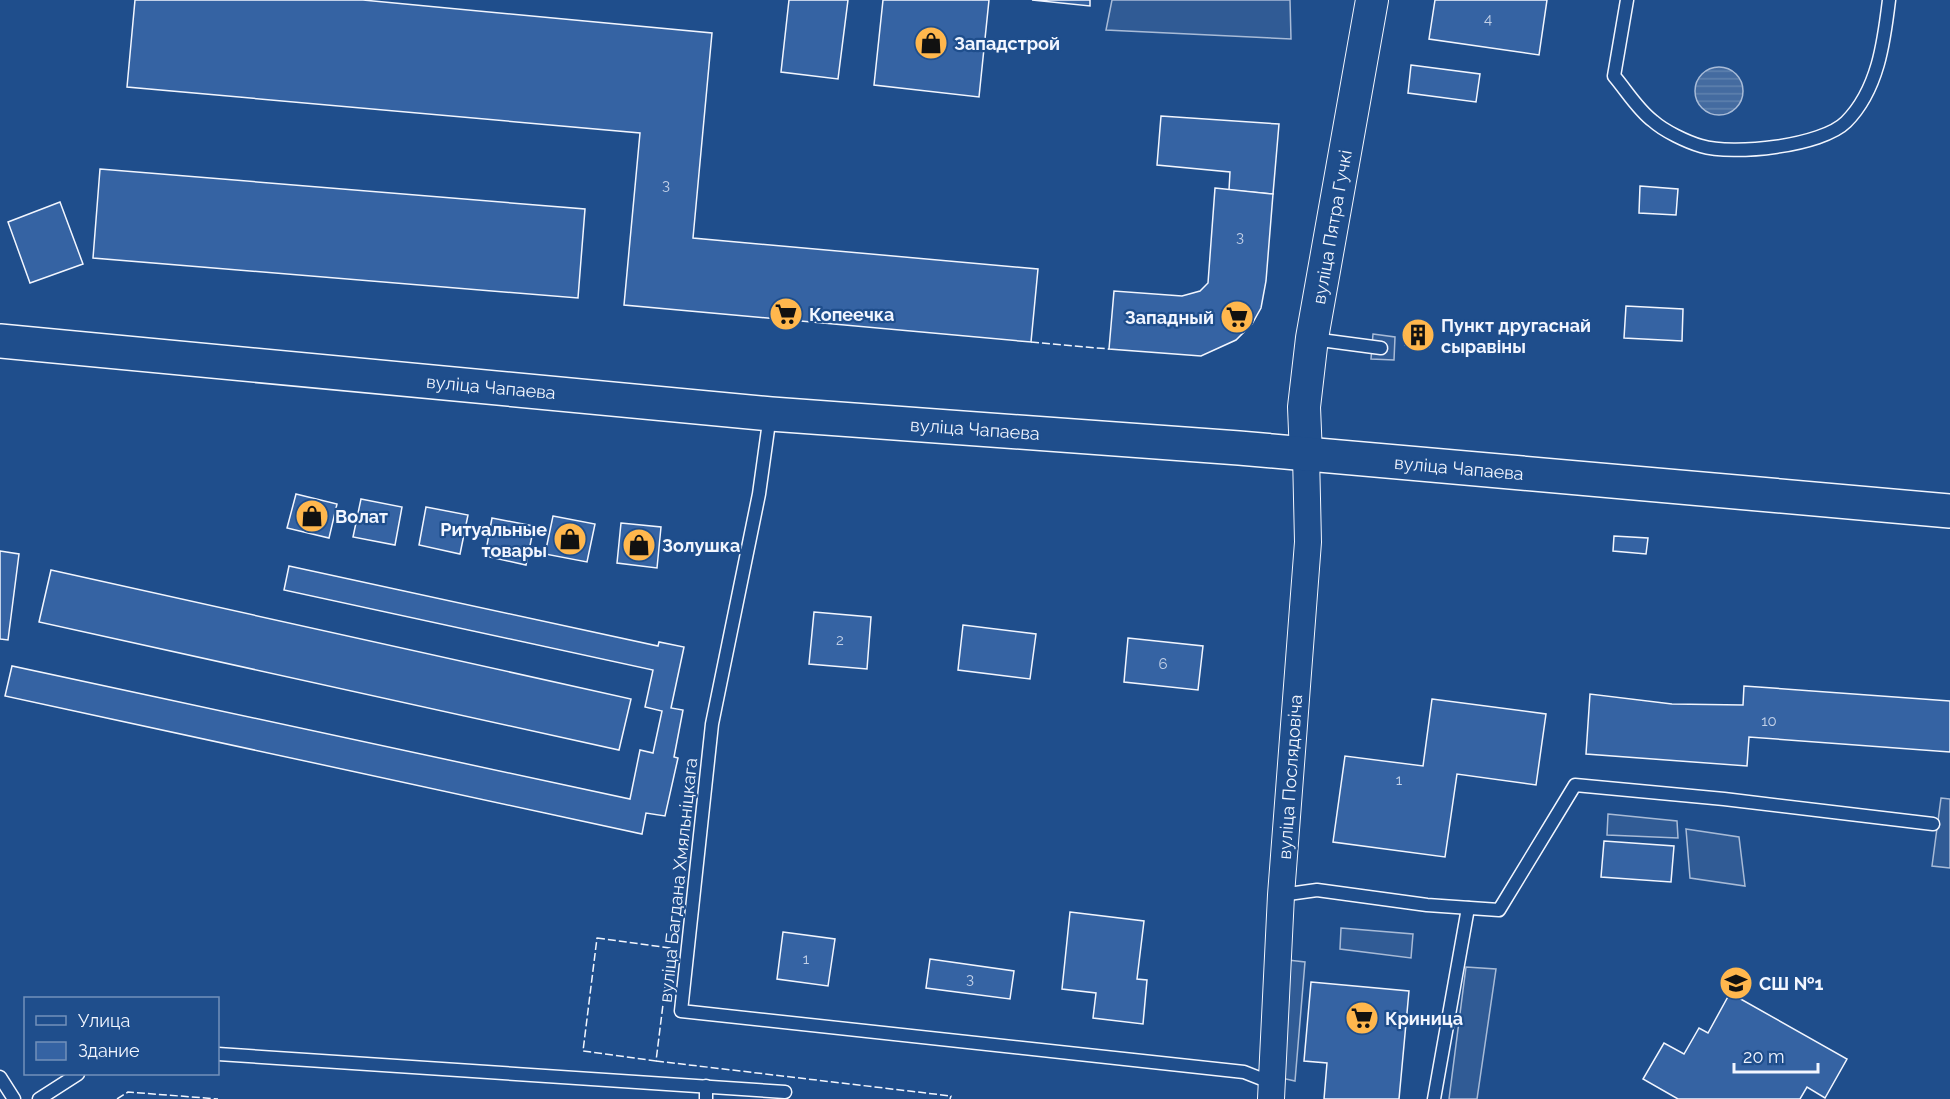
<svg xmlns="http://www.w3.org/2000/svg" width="1950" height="1099" font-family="Raleway,sans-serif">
<defs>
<pattern id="water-rules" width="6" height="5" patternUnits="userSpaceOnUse" patternTransform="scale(1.5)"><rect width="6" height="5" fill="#446ba0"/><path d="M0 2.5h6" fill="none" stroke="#5f81ae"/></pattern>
</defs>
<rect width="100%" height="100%" fill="#1f4e8c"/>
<!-- built -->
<g fill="#305b95" stroke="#a8bbd7" stroke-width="1.5">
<path d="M1112,0H1290L1291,39L1106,30Z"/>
<path d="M1373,334L1395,337L1394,360L1371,359Z"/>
<path d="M1941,798L1950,799V868L1932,866Z"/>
<path d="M1608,814L1677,821L1678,838L1607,835Z"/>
<path d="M1686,829L1739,837L1745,886L1690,878Z"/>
<path d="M1341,928L1413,934L1411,958L1340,949Z"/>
<path d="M1288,960L1305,962L1295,1081L1277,1077Z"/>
<path d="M1466,967L1496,969L1477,1099H1449Z"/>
</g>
<!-- water -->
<circle fill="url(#water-rules)" stroke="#a8bbd7" stroke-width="1.5" cx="1719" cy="91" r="24"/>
<!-- building -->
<g fill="#3563a3" stroke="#f2f6ff" stroke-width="1.5">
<path d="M135,0H363L712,33L693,238L1038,269L1031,342L624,305L640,133L127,87Z"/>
<path d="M789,0H848L838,79L781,72Z"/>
<path d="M883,0H989L979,97L874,85Z"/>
<path d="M1032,0H1090V6Z"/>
<path d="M1435,0H1547L1539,55L1429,39Z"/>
<path d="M1411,65L1480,74L1476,102L1408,93Z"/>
<path d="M1161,116L1279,124L1273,194L1229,190L1230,172L1157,165Z"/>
<path d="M100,169L585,209L578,298L93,258Z"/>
<path d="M1640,186L1678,189L1676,215L1639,213Z"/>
<path d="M1215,188L1273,194L1266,281L1261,308L1252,324L1236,340L1201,356L1109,349L1114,291L1182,296L1200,291L1208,283Z"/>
<path d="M60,202L83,264L30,283L8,222Z"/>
<path d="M1626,306L1683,309L1682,341L1624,338Z"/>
<path d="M1407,324L1430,325L1429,347L1405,345Z"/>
<path d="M296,494L337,504L329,538L287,528Z"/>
<path d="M361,499L402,507L395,545L353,537Z"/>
<path d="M426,507L468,515L460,554L419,545Z"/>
<path d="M553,516L595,524L587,562L545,554Z"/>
<path d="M492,518L534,526L526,565L485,556Z"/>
<path d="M621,523L661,527L657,568L617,563Z"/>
<path d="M1614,536L1648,538L1646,554L1613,551Z"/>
<path d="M0,551L19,554L8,640L0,639Z"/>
<path d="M289,566L658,646L659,642L684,647L671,708L683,710L674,757L678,758L665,816L646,813L642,834L5,696L12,666L630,799L640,750L653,753L662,711L645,707L653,670L284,590Z"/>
<path d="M51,570L631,699L619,750L39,622Z"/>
<path d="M814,612L871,617L867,669L809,664Z"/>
<path d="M963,625L1036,634L1030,679L958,670Z"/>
<path d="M1128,638L1203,646L1198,690L1124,682Z"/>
<path d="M1744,686L1950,701V752L1749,737L1747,766L1586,754L1590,694L1672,704L1743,705Z"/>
<path d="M1432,699L1546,714L1536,785L1457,774L1445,857L1333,842L1345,756L1423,766Z"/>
<path d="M1604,841L1674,846L1671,882L1601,877Z"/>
<path d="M1070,912L1144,921L1137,979L1147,980L1143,1024L1093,1018L1096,993L1062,989Z"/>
<path d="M783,932L835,939L828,986L777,979Z"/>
<path d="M930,959L1014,971L1010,999L926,988Z"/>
<path d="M1311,982L1409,991L1399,1099H1324L1327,1063L1304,1061Z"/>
<path d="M1730,993L1847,1059L1825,1098L1807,1087L1800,1099H1678L1643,1079L1664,1043L1684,1054L1699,1028L1708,1033Z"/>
</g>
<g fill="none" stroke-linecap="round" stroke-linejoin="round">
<!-- service casing -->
<g stroke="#f2f6ff" stroke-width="15">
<g id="service">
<path d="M1627,0L1614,76C1626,90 1638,110 1653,121C1664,131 1687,142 1701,146C1733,156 1822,146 1846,122C1878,90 1884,42 1889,0"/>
<path d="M1313,339L1381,348"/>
<path d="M770,415L759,494L712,724L681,1011L1244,1072L1272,1083"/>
<path d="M1281,895L1317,890L1427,905L1499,910L1575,785L1724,799L1933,824"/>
<path d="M218,1054L785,1092"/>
<path d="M0,1077L14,1099"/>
<path d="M39,1099L78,1074"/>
<path d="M706,1099V1086"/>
<path d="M1434,1099L1468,908"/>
</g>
</g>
<!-- minor casing -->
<g stroke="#f2f6ff" stroke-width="28">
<path id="minor" d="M1271,1099L1281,895L1308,542L1306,455"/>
</g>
<!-- tertiary casing -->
<g stroke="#f2f6ff" stroke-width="34">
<path id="tertiary" d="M1306,455L1304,407L1312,338L1372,0"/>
</g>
<!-- primary casing -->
<g stroke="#f2f6ff" stroke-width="36">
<path id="primary" d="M0,341L771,414L1239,448L1950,511"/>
</g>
<!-- service -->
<use href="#service" stroke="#1f4e8c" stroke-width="12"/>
<!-- minor -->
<use href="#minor" stroke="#1f4e8c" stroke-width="26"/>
<!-- tertiary -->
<use href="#tertiary" stroke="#1f4e8c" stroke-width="32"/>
<!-- primary -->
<use href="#primary" stroke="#1f4e8c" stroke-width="33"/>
<!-- fence -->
<g stroke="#f2f6ff" stroke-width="1.5" stroke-dasharray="8 3" stroke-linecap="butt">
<path d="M1031,342L1109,349"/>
<path d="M597,938L670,948L656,1061L583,1051Z"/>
<path d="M656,1061L951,1096L950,1099"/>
<path d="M117,1099L128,1092L218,1099"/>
</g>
</g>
<!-- icons -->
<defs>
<g id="shop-disc" transform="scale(1.725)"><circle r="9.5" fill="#ffb74d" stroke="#1f4e8c"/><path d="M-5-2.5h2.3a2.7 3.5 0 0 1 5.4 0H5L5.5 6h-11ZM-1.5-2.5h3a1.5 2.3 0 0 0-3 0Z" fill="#111"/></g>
<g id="supermarket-disc" transform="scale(1.725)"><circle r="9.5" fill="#ffb74d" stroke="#1f4e8c"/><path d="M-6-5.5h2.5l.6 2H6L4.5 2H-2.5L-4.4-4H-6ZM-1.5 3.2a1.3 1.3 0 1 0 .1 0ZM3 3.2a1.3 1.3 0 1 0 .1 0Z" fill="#111"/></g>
<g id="building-disc" transform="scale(1.725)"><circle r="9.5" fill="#ffb74d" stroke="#1f4e8c"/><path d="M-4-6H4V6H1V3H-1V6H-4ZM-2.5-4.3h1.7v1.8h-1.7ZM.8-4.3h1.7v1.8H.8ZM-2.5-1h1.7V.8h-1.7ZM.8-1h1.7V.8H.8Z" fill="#111"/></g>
<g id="school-disc" transform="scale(1.725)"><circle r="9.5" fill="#ffb74d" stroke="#1f4e8c"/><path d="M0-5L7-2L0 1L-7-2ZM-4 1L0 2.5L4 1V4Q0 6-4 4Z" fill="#111"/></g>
</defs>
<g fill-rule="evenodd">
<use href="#shop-disc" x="931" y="43"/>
<use href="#supermarket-disc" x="786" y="314"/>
<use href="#supermarket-disc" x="1237" y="317"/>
<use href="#building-disc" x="1418" y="335"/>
<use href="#shop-disc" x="312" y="516"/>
<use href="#shop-disc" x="570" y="539"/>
<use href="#shop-disc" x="639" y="545"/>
<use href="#school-disc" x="1736" y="983"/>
<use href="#supermarket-disc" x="1362" y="1018"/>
</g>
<g text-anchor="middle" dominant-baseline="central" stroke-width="4.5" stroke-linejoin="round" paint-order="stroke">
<!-- number labels -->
<g font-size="15" fill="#c3d1e8">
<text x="1488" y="19">4</text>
<text x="666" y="185">3</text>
<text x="1240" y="237">3</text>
<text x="840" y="640">2</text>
<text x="1163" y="664">6</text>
<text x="1769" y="721">10</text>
<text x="1399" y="780">1</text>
<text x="806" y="959">1</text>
<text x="970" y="979">3</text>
</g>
<!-- poi labels -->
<g font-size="18" font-weight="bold" fill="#f2f6ff" stroke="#1f4e8c" text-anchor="start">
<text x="954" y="43">Западстрой</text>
<text x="809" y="314">Копеечка</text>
<text x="1214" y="317" text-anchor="end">Западный</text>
<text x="1441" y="325">Пункт другаснай<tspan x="1441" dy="21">сыравіны</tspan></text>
<text x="335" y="516">Волат</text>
<text x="547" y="529" text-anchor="end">Ритуальные<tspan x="547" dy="21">товары</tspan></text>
<text x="662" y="545">Золушка</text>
<text x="1759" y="983">СШ №1</text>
<text x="1385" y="1018">Криница</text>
</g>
<!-- street labels -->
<g font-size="18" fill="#f2f6ff" stroke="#1f4e8c">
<text transform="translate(1332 227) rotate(-80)">вуліца Пятра Гучкі</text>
<text transform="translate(491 387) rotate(5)">вуліца Чапаева</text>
<text transform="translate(975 429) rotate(4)">вуліца Чапаева</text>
<text transform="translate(1459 468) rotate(5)">вуліца Чапаева</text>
<text transform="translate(1290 777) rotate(-86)">вуліца Послядовіча</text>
<text transform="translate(678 880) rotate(-84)">вуліца Багдана Хмяльніцкага</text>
</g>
</g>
<!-- legend -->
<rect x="24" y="997" width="195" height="78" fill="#1f4e8c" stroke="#7391ba" stroke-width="1.5"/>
<rect x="36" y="1016" width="30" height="9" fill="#1f4e8c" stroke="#7391ba" stroke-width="1.5"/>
<text x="78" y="1027" font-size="18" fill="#f2f6ff">Улица</text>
<rect x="36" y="1042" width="30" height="18" fill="#3563a3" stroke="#7391ba" stroke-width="1.5"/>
<text x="78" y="1057" font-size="18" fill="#f2f6ff">Здание</text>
<!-- scale -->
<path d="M1734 1063v9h84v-9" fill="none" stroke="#f2f6ff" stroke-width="3"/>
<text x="1743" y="1063" font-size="18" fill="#f2f6ff" stroke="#1f4e8c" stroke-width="4.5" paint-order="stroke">20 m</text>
</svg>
